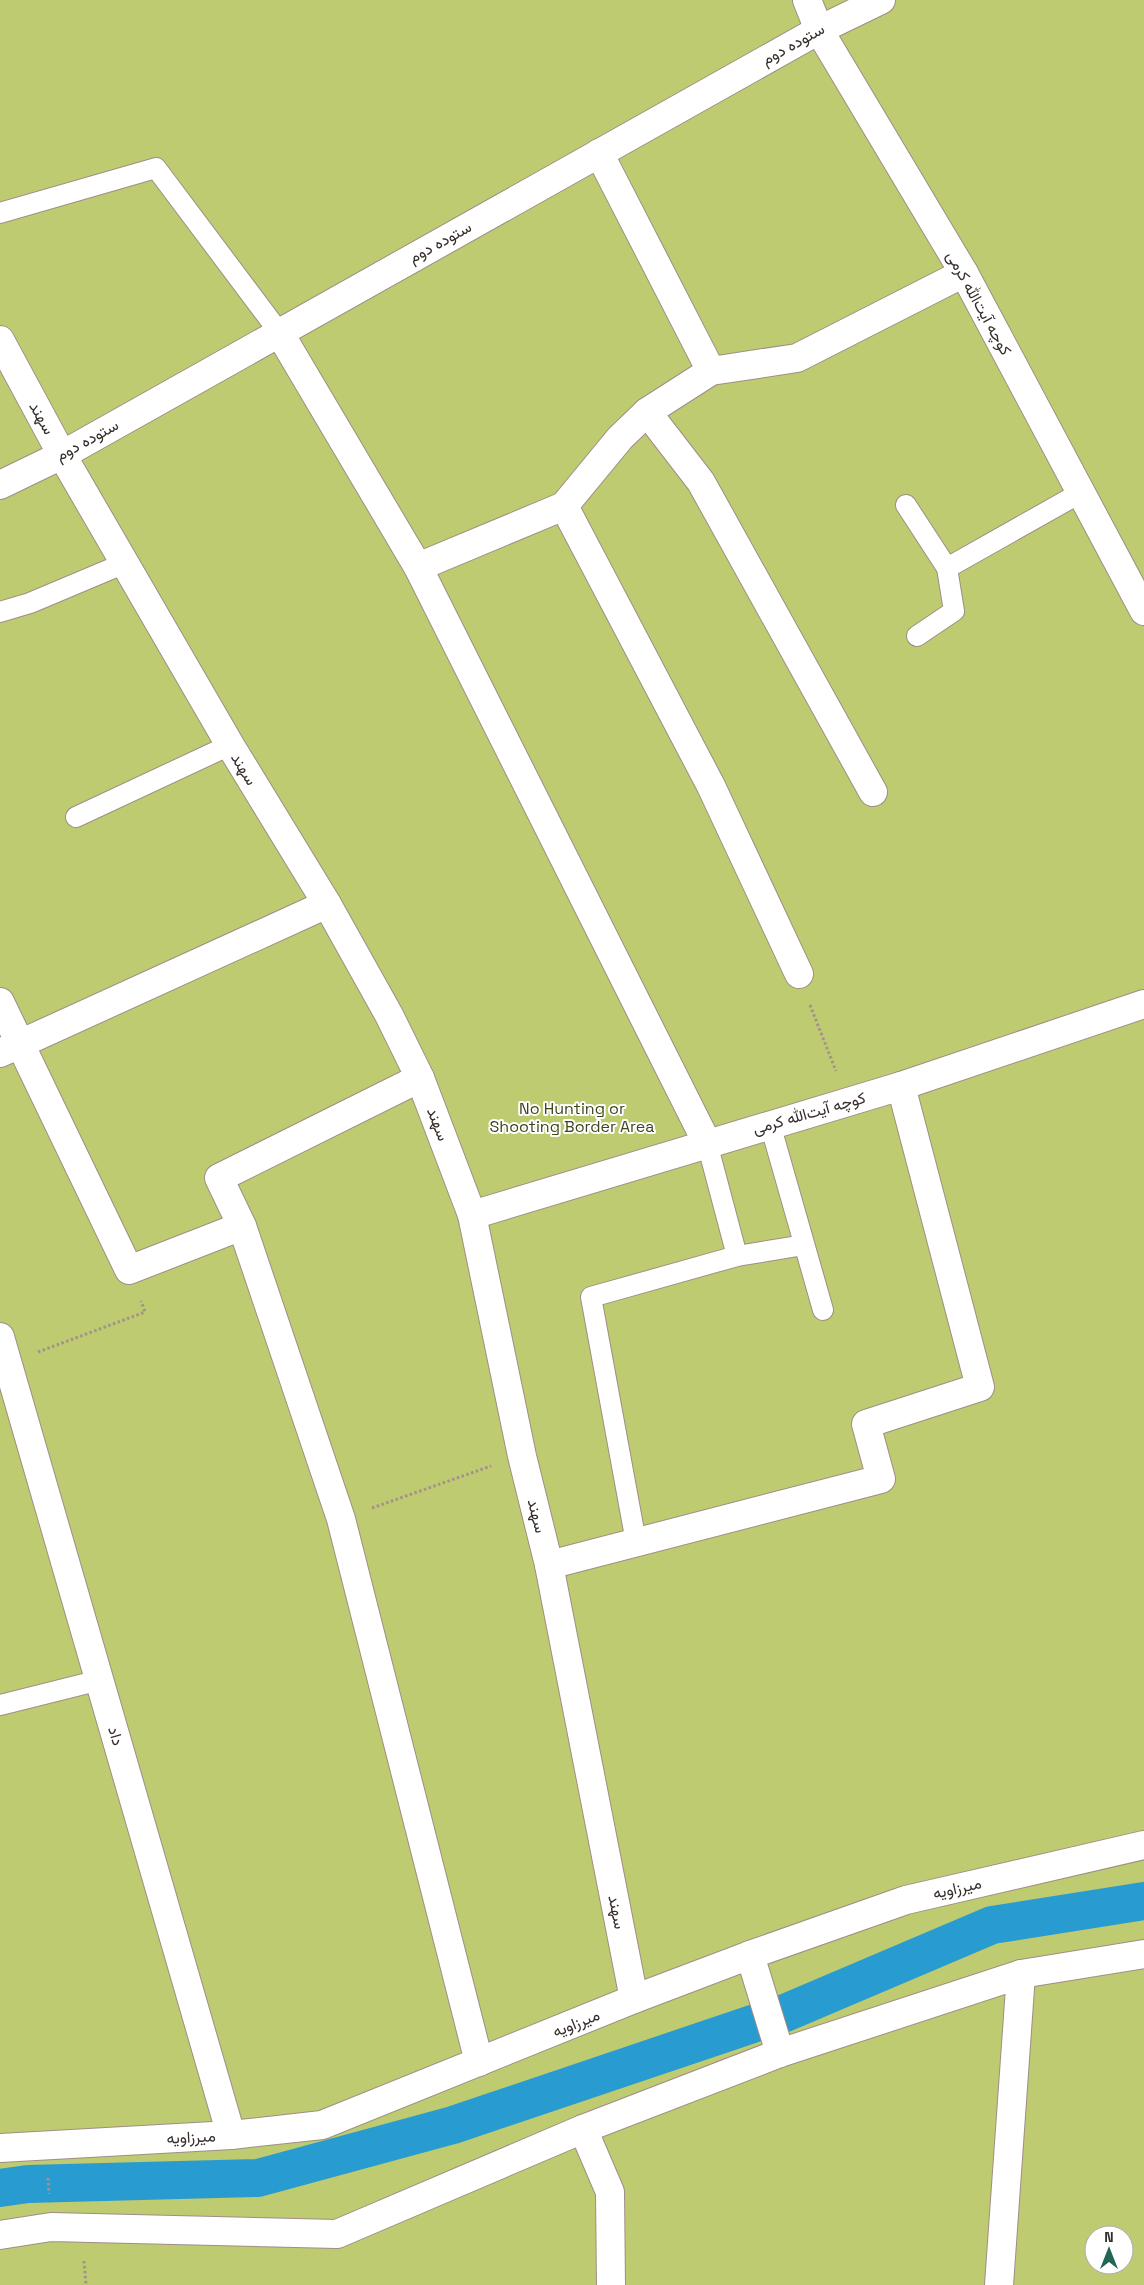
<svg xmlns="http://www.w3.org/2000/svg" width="1144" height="2285" font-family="'Space Grotesk',Vazirmatn,sans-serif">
<rect width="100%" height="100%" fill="#f7e1d9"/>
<!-- green -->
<path fill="#becb70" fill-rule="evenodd" d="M0,0H1144V2285H0ZM1094,2235H1124V2265H1094Z"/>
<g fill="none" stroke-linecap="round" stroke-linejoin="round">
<!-- canal -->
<path stroke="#289bd1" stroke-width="38" d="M0,2188L28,2184L258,2178L453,2125L785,2013L992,1925L1144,1901"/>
<!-- lane casing -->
<g stroke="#a28d86" stroke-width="22">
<g id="lane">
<path d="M0,213L156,168L279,332"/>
<path d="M906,505L947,568"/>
<path d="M0,612L30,603L125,563"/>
<path d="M917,636L954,611L947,568L1080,493"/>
<path d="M76,817L230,745"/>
<path d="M770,1124L823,1310"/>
<path d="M737,1256L804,1245"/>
<path d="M636,1542L591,1297L737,1256L707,1143"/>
<path d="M0,1705L100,1680"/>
</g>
</g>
<!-- street casing -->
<g stroke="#a28d86" stroke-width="30">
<g id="street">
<path d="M807,0L819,30L964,273L1144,611"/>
<path d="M599,153L711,371"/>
<path d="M279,332L418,567L707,1143"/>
<path d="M0,340L62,455L230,745L327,904L389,1015L420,1078L472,1215L522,1456L549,1565L634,1999"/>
<path d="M647,412L701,482L873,792"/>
<path d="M0,485L62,455L819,30L881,0"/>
<path d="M564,506L711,786L799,974"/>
<path d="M418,567L564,506L620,438L647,412L711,371L797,358L964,273"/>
<path d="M0,1002L129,1270L242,1226L341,1519L479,2062"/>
<path d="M0,1053L327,904"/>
<path d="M472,1215L901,1086L1144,1004"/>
<path d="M242,1226L219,1178L420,1078"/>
<path d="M0,1337L231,2135"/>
<path d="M549,1565L881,1479L866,1424L980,1387L901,1086"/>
<path d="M750,1955L780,2053"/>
<path d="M583,2129L610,2192L611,2285"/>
<path d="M0,2148L231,2135L322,2125L634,1999L750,1955L906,1900L1144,1845"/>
<path d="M0,2235L51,2227L337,2234L583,2129L780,2053L1021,1974L1144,1954"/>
<path d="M999,2285L1021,1974"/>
</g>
</g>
<!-- path -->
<g stroke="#a3928c" stroke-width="3" stroke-dasharray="2.5 2.5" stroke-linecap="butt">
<path d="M810,1005L836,1071"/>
<path d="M38,1352L145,1312L141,1301"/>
<path d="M372,1508L491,1466"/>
<path d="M48,2178L49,2194"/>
<path d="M84,2261L86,2285"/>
</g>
<!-- lane -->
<use href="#lane" stroke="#fff" stroke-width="20"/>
<!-- street -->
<use href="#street" stroke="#fff" stroke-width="28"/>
</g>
<g text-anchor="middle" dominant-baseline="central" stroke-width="4" stroke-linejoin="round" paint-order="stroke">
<!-- street labels -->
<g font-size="16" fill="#372e2b" stroke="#fff">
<text transform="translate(793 44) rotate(-29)">ستوده دوم</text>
<text transform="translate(440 242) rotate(-29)">ستوده دوم</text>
<text transform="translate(979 303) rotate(61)">کوچه آیت‌الله کرمی</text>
<text transform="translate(42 418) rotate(61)">سهند</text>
<text transform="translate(87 440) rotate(-29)">ستوده دوم</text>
<text transform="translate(244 769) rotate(59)">سهند</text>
<text transform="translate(809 1113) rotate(-16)">کوچه آیت‌الله کرمی</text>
<text transform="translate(438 1124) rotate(69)">سهند</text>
<text transform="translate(537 1516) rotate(76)">سهند</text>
<text transform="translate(116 1736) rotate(74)">داد</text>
<text transform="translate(957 1888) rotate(-13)">میرزاویه</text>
<text transform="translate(617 1912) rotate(79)">سهند</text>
<text transform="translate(576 2023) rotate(-22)">میرزاویه</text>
<text transform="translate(191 2137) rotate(-3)">میرزاویه</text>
</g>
<!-- park labels -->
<g font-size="16" fill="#40451c" stroke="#fff">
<text x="572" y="1108">No Hunting or<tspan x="572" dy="18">Shooting Border Area</tspan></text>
</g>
</g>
<!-- north arrow -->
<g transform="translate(1109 2250)"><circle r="24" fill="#ffffff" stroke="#afabaa"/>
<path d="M0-4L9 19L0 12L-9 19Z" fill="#216657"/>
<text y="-8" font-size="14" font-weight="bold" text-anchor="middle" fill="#372e2b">N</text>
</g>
</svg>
